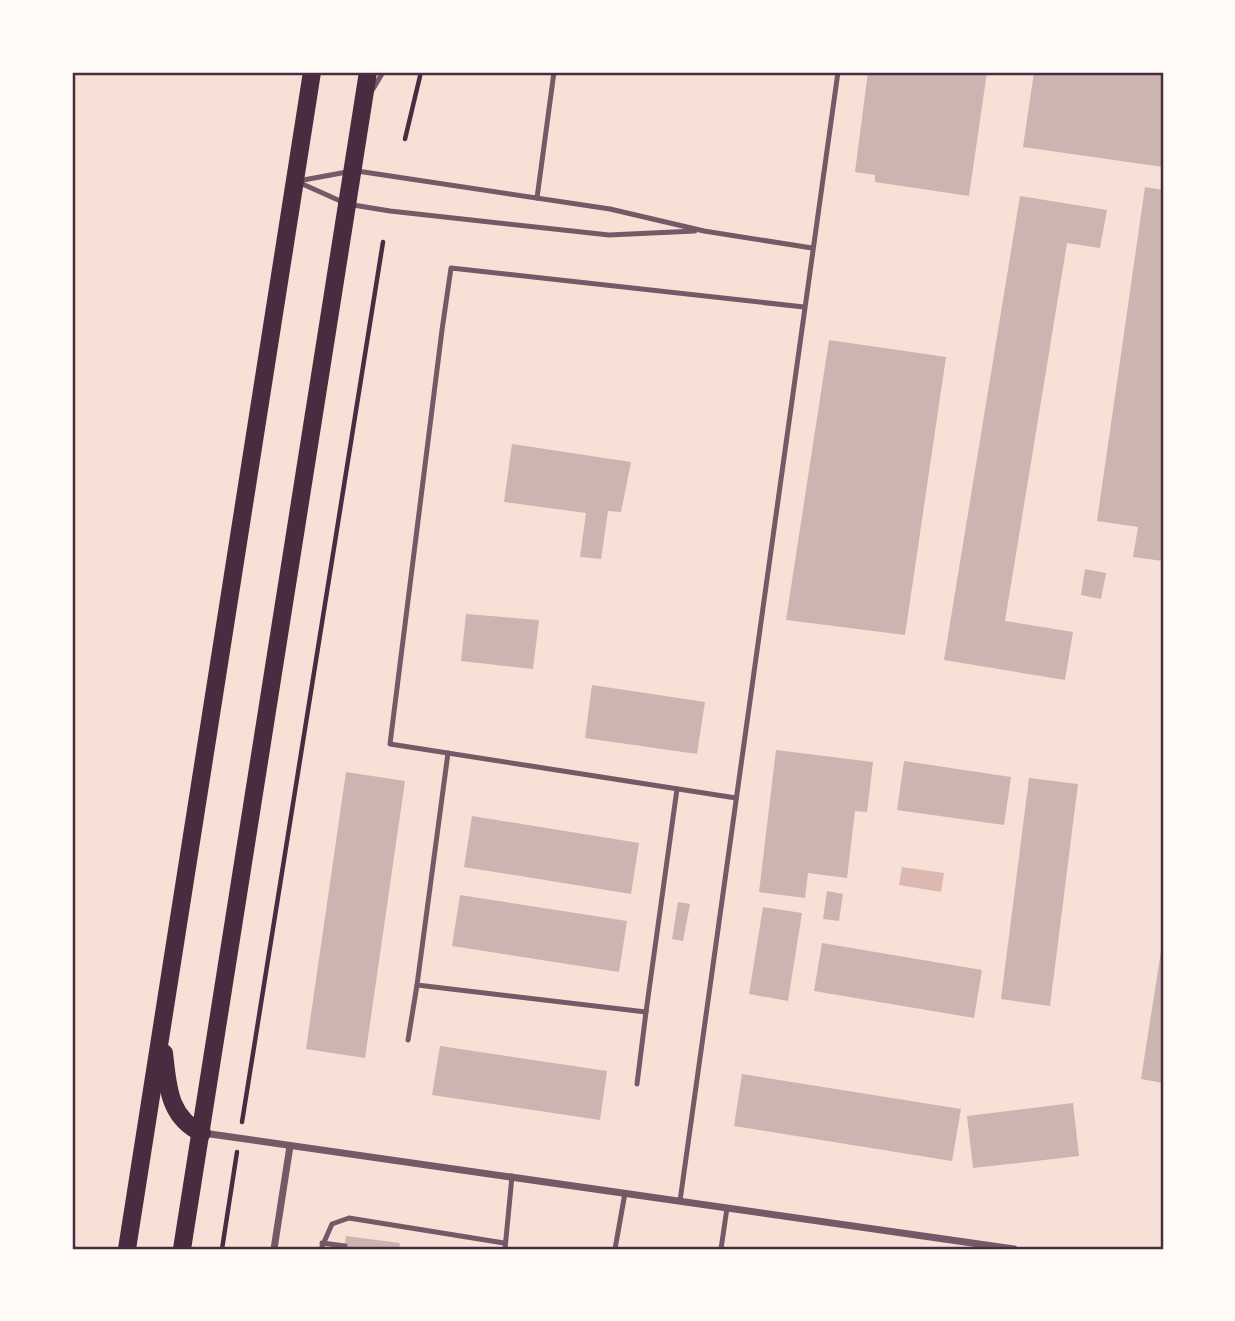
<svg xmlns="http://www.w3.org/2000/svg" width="1235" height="1321" font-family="Signika,sans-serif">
<rect width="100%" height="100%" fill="#f7e1d7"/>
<!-- water -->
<path fill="#dcb8b0" d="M902,867L944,873L941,892L899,885Z"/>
<!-- building -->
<g fill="#ccb4b1">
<path d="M868,72H987L969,196L875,182V175L855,172Z"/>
<path d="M1034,72H1163V167L1023,147Z"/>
<path d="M1145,187L1163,190V561L1133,557L1138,527L1097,521Z"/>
<path d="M1020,196L1107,210L1100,248L1067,243L1005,621L1073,632L1065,680L944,660Z"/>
<path d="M829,340L946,357L905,635L786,620Z"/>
<path d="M512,444L631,462L621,512L608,511L601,559L580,557L586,513L504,502Z"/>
<path d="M1085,569L1106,573L1101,599L1081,595Z"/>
<path d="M466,614L539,620L533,669L461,661Z"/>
<path d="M592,685L705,702L697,754L585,738Z"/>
<path d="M776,750L873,762L867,812L855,811L847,878L808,873L805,898L759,892Z"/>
<path d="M904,761L1011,777L1004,825L897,810Z"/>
<path d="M346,772L405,781L365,1058L306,1049Z"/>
<path d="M1029,778L1078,784L1050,1006L1001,999Z"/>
<path d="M472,816L639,843L631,894L464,867Z"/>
<path d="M827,891L843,894L839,921L823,919Z"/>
<path d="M460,895L627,921L619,972L452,946Z"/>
<path d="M678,902L690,904L683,941L672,939Z"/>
<path d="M763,907L802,913L788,1001L749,994Z"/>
<path d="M822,943L982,970L974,1018L814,991Z"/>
<path d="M1162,945H1163V1083L1141,1079Z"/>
<path d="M440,1046L607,1071L600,1120L432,1095Z"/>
<path d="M742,1074L961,1109L952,1161L734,1126Z"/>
<path d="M1073,1103L1079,1156L973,1168L967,1116Z"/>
<path d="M346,1236L400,1243L399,1249H344Z"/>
</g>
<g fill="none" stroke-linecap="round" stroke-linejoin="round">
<!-- path -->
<g stroke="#4a2c40" stroke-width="4.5">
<path d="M405,139L421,72"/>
<path d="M242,1122L383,242"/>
<path d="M222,1249L237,1152"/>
</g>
<!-- service -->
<g stroke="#755966" stroke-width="5">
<path d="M373,89L383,72"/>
<path d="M357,171L610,209L704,231L812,248"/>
<path d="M298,181L347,172"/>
<path d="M298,182L347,204L390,211L609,235L695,231"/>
<path d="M537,198L554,72"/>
<path d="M448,753L417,985L646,1012L677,789"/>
<path d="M736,798L390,744L442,330L451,268L804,307"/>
<path d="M408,1040L417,985"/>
<path d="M637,1084L646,1012"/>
<path d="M680,1201L838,72"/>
<path d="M322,1243L345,1246"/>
<path d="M321,1249L332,1224L349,1218L504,1243"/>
<path d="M505,1249L512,1176"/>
<path d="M615,1249L625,1193"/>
<path d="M721,1249L727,1208"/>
</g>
<!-- minor -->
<g stroke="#755966" stroke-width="7">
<path d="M203,1133L1014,1249"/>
<path d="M274,1249L290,1146"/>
</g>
<!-- primary -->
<g stroke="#4a2c40" stroke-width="18">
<path d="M164,1053C168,1086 168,1117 202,1133"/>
<path d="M127,1249L312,72"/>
<path d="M182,1249L368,72"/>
</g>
</g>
<!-- border -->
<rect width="1235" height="1321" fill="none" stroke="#fffaf5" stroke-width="147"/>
<rect x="74" y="74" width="1088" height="1174" fill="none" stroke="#4a2c40" stroke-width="2.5"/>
</svg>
